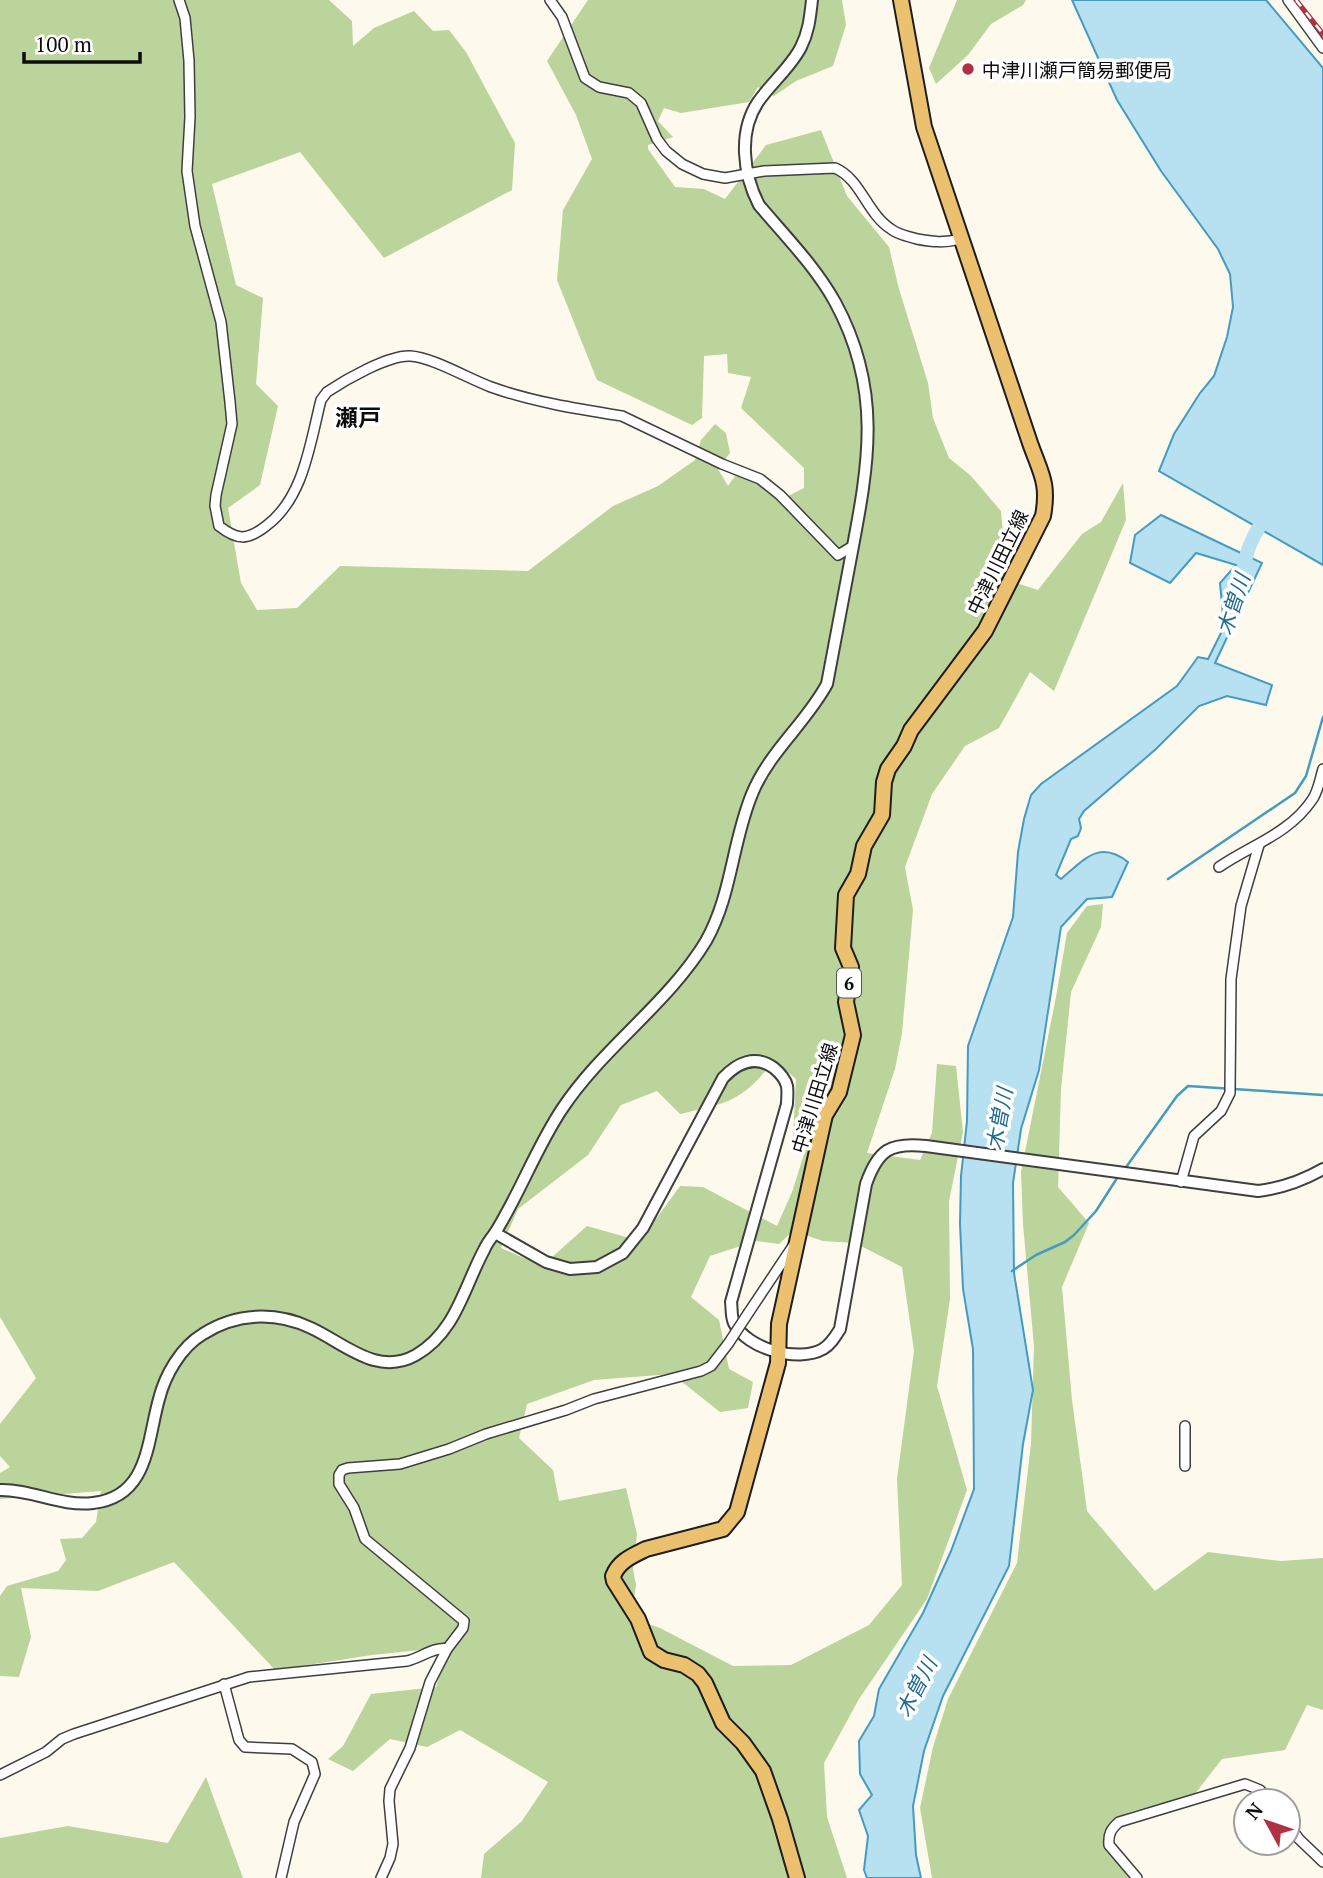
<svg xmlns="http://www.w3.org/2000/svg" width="1323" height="1878" font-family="'PT Serif','Noto Sans JP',serif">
<rect width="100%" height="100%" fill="#fdf9ed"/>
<!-- forest -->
<g fill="#bad49b" fill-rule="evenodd">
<path d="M0,0H329L352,21L353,46L374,28L414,11L433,31L449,30L466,52L515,143L512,190L384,258L300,152L212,184L236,285L263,298L256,384L278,406L260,485L228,508L241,583L257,610L297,608L340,566L528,571L613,506L658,486L695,460L701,440L715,424L726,433L730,453L718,469L728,486L737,473L759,482L780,500L804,488V468L741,408L751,377L728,373L727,354L704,356L702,418L692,425L597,380L557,280L563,210L592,159L576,115L547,61L588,0H842L846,25L833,66L796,81L774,96L758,87L749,102L681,113L664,108L658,121L673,137L648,145V149L675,187L704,189L725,199L766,145L821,130L847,196L889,247L899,289L928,383L933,418L949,458L971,476L1001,511L1007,580L1038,590L1082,534L1101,522L1123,483L1126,520L1054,691L1030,672L999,728L965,746L932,794L905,867L913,910L902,1033L895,1069L867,1153L920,1160L932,1133L937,1064L956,1066L963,1132L949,1201L950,1299L937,1386L967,1490L927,1599L859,1699L824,1763L827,1817L847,1878H481L484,1854L522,1821L548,1782L460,1730L427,1747L390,1739L353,1771L328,1759L343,1746L371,1694L436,1687L449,1647L372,1655L275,1670L174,1562L98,1591L21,1588L31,1637L19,1677L0,1676V1596L7,1586L58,1571L66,1560L60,1539L82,1538L96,1522L101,1491L0,1499V1473L10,1467L0,1456V1424L36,1378L0,1317ZM774,1060L796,1079L793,1138L805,1151L792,1192L777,1226L703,1187L680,1186L640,1241L587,1226L542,1266L501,1248L518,1209L588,1155L621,1105L657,1091L680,1114C729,1103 743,1101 774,1060ZM793,1231L823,1241L855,1243L902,1267L914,1351L897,1479L902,1585L869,1625L791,1665L733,1666L660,1628L631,1618L636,1585L633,1569L637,1534L626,1488L559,1501L553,1470L519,1438L527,1404L594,1380L672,1374L720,1412L748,1408L753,1382L729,1369L719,1320L691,1297L710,1256L756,1241L779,1244Z"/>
<path d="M957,0H1026L1023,5L991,24L968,55L936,84L929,68Z"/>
<path d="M1103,904L1101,927L1071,992L1061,1089L1058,1187L1089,1223L1062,1287L1072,1400L1087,1511L1155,1591L1208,1552L1281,1561L1323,1558V1710L1307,1705L1285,1750L1222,1759L1194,1795L1133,1811L1118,1817L1105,1849L1133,1878H932L920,1808L933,1747L948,1699L1017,1563L1031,1444L1034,1346L1023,1224L1021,1172L1056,997L1067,933L1087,906Z"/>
<path d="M206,1777L243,1878H0V1838L68,1826L168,1843Z"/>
</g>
<!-- water -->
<g fill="#b7e0f0" stroke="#459bc0" stroke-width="2">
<path d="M1072,0H1266L1323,68V565L1159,471L1174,434L1200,393L1214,376L1227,337L1233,307L1230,274L1218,249L1161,171L1117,100Z"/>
<path d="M1161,515L1262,563L1215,663L1272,685L1266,705L1227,696L1199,706L1156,749L1084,811L1079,819L1081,828L1078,836L1071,839L1056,875L1061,879C1084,860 1099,839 1128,862L1112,897L1087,899L1061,927L1039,1070L1021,1129L1013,1183L1014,1273L1033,1390L1023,1444L1009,1566L943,1696L924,1751L913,1806L916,1855L921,1878H867L864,1870L868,1836L859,1810L872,1795L860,1774L859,1741L874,1716L879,1689L923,1613L951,1551L974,1489L973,1349L963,1289L960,1224L961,1176L967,1121L968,1046L1013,917L1018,852L1024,819L1031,795L1041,784L1177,686L1198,657L1208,659L1224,627L1220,583L1236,565L1196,553L1170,583L1130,563L1135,535Z"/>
</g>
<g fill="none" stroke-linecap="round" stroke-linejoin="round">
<!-- stream -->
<g stroke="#459bc0" stroke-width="2.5">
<path d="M1168,879L1295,793L1306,776L1323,717"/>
<path d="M1124,1170L1177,1096L1188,1086L1323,1095"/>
<path d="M1012,1271L1036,1255L1065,1242L1074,1235L1096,1211L1119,1175"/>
</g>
<!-- river -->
<path stroke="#b7e0f0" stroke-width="14" d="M1244,572C1245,549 1255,533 1267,514"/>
<!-- minor casing -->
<g stroke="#3f3f3f" stroke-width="12">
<g id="minor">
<path d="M179,0L185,18L189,61L190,117L187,171L195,226L221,322L230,402L232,424L216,495L215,506L219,526C237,540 247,541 266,526C304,498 310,443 321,400L327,392C345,380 388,355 410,356C432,357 469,379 491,387C533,402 578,409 622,416L722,464L760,479L780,495L838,555L853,546"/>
<path d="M550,0L562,17L585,78L599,87L629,93L641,103L657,139L666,151L682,164L703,174L725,178L764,171L835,168C861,179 867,214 891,229C898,235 908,236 917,239C933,242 944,243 961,239"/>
<path d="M1288,0L1323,48"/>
<path d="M1219,867C1251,845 1289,834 1312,800C1318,792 1320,779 1323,769"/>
<path d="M1181,1182L1194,1136L1221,1111L1230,1093L1231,979L1241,906L1259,845"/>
<path d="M749,1312L793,1246"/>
<path d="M1185,1426V1466"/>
<path d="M224,1684L239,1740L245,1747L292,1749L312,1762L315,1774L294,1822L281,1878"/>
<path d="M0,1775L46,1752L62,1739L74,1734L249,1677L407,1661C420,1658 436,1646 447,1649"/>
<path d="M1288,1824L1299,1839L1323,1862"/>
<path d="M381,1878L390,1858L393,1844L389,1801L390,1789L410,1748L430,1682L447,1649L463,1628L464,1621L365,1539L354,1508L339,1484V1475L342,1470L348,1468L400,1464L449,1449L486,1434L566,1410L594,1399L701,1371L711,1366L728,1344"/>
<path d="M1137,1878L1109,1845C1108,1834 1111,1829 1119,1822L1245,1784L1260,1790L1270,1801"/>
</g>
</g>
<!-- tertiary casing -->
<g stroke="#3f3f3f" stroke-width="14">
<g id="tertiary">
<path d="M495,1233L546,1262L570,1269L597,1267L623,1253L643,1228L723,1078C737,1063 755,1054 774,1068C780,1073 785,1078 787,1086C788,1092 787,1099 787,1104L731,1302C732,1309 731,1317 734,1323C747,1349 798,1363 823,1349C831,1344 835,1337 840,1329L866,1184C878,1150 890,1142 926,1146L1258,1191C1282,1188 1302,1181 1323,1169"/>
<path d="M0,1490C31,1489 61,1507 93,1503C149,1497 147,1441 159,1399C165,1375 181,1347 203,1334C236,1313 275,1311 311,1328C344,1343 377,1377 416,1355C456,1332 464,1287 484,1250C487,1243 491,1238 495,1233C520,1193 536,1148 562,1109C603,1047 668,1004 706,941C732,895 732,842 752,794C769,752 806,723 827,684C835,643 842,603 850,562C868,467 884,392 835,302C815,266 785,236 759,205C743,174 738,132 758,102C771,83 791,67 801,47C809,31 810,17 812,0"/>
</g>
</g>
<!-- primary casing -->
<g stroke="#1d1d1d" stroke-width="18">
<path id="primary" d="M797,1878L780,1819L763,1771L743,1743L723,1723L705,1683L698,1674L684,1665L664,1660L651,1652L638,1619L614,1581L613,1576C619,1561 632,1556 646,1549L723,1529L737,1512L778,1363L779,1324L822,1128L825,1115L839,1092L853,1035L846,1002L851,967L843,948L846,895L858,874L864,846L882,815L884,782L888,769L904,746L911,730L985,631L1043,516C1049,483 1041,474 1030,443L924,127L901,0"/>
</g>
<!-- minor -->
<use href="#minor" stroke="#fff" stroke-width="9"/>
<!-- tertiary -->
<use href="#tertiary" stroke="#fff" stroke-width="10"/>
<!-- primary -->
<use href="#primary" stroke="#ebc16f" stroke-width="14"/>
<!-- rail casing -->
<g stroke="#af3244" stroke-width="5">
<path id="rail" d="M1296,0L1323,34"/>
</g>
<!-- rail -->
<use href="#rail" stroke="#fff" stroke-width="2.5" stroke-dasharray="8" stroke-linecap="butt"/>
<!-- minor-bridge casing -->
<g stroke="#3f3f3f" stroke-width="12" stroke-linecap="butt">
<path id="minor-bridge" d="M728,1344L749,1312"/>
</g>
<!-- minor-bridge -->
<use href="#minor-bridge" stroke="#fff" stroke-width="9"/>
</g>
<!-- markers -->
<circle fill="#af3244" stroke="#fff" stroke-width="2.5" cx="968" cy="69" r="7"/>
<g text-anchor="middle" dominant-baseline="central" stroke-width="7" stroke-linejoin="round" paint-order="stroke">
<!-- shield labels -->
<rect fill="#fff" stroke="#555" stroke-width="2" x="837" y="968.5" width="24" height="29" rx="5"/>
<g font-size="18" font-weight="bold" fill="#0c0c0c">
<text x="849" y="983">6</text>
</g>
<!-- poi labels -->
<g font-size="19" fill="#0c0c0c" stroke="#fff" text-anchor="start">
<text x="982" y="69">中津川瀬戸簡易郵便局</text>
</g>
<!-- street labels -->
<g font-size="19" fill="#0c0c0c" stroke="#fff">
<text transform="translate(997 562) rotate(-64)">中津川田立線</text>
<text transform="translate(814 1098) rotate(-73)">中津川田立線</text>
</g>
<!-- water labels -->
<g font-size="21" font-style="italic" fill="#226c92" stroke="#fff">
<text transform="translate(1233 604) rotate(-72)">木曽川</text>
<text transform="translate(999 1119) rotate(-80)">木曽川</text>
<text transform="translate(916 1687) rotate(-63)">木曽川</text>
</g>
<!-- quarter labels -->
<g font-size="23" font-weight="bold" fill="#0c0c0c" stroke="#fff">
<text x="358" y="417">瀬戸</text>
</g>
</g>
<!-- north arrow -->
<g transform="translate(1267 1822) rotate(310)"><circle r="33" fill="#ffffff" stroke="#9e9e9e" stroke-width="2"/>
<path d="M0-5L12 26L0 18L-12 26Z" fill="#af3244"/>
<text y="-10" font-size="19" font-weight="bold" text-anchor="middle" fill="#0c0c0c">N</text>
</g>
<!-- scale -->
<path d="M24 52v10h116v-10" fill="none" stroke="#0c0c0c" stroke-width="3.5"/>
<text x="35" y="52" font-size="21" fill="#0c0c0c" stroke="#ffffff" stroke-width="5" paint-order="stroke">100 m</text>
</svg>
